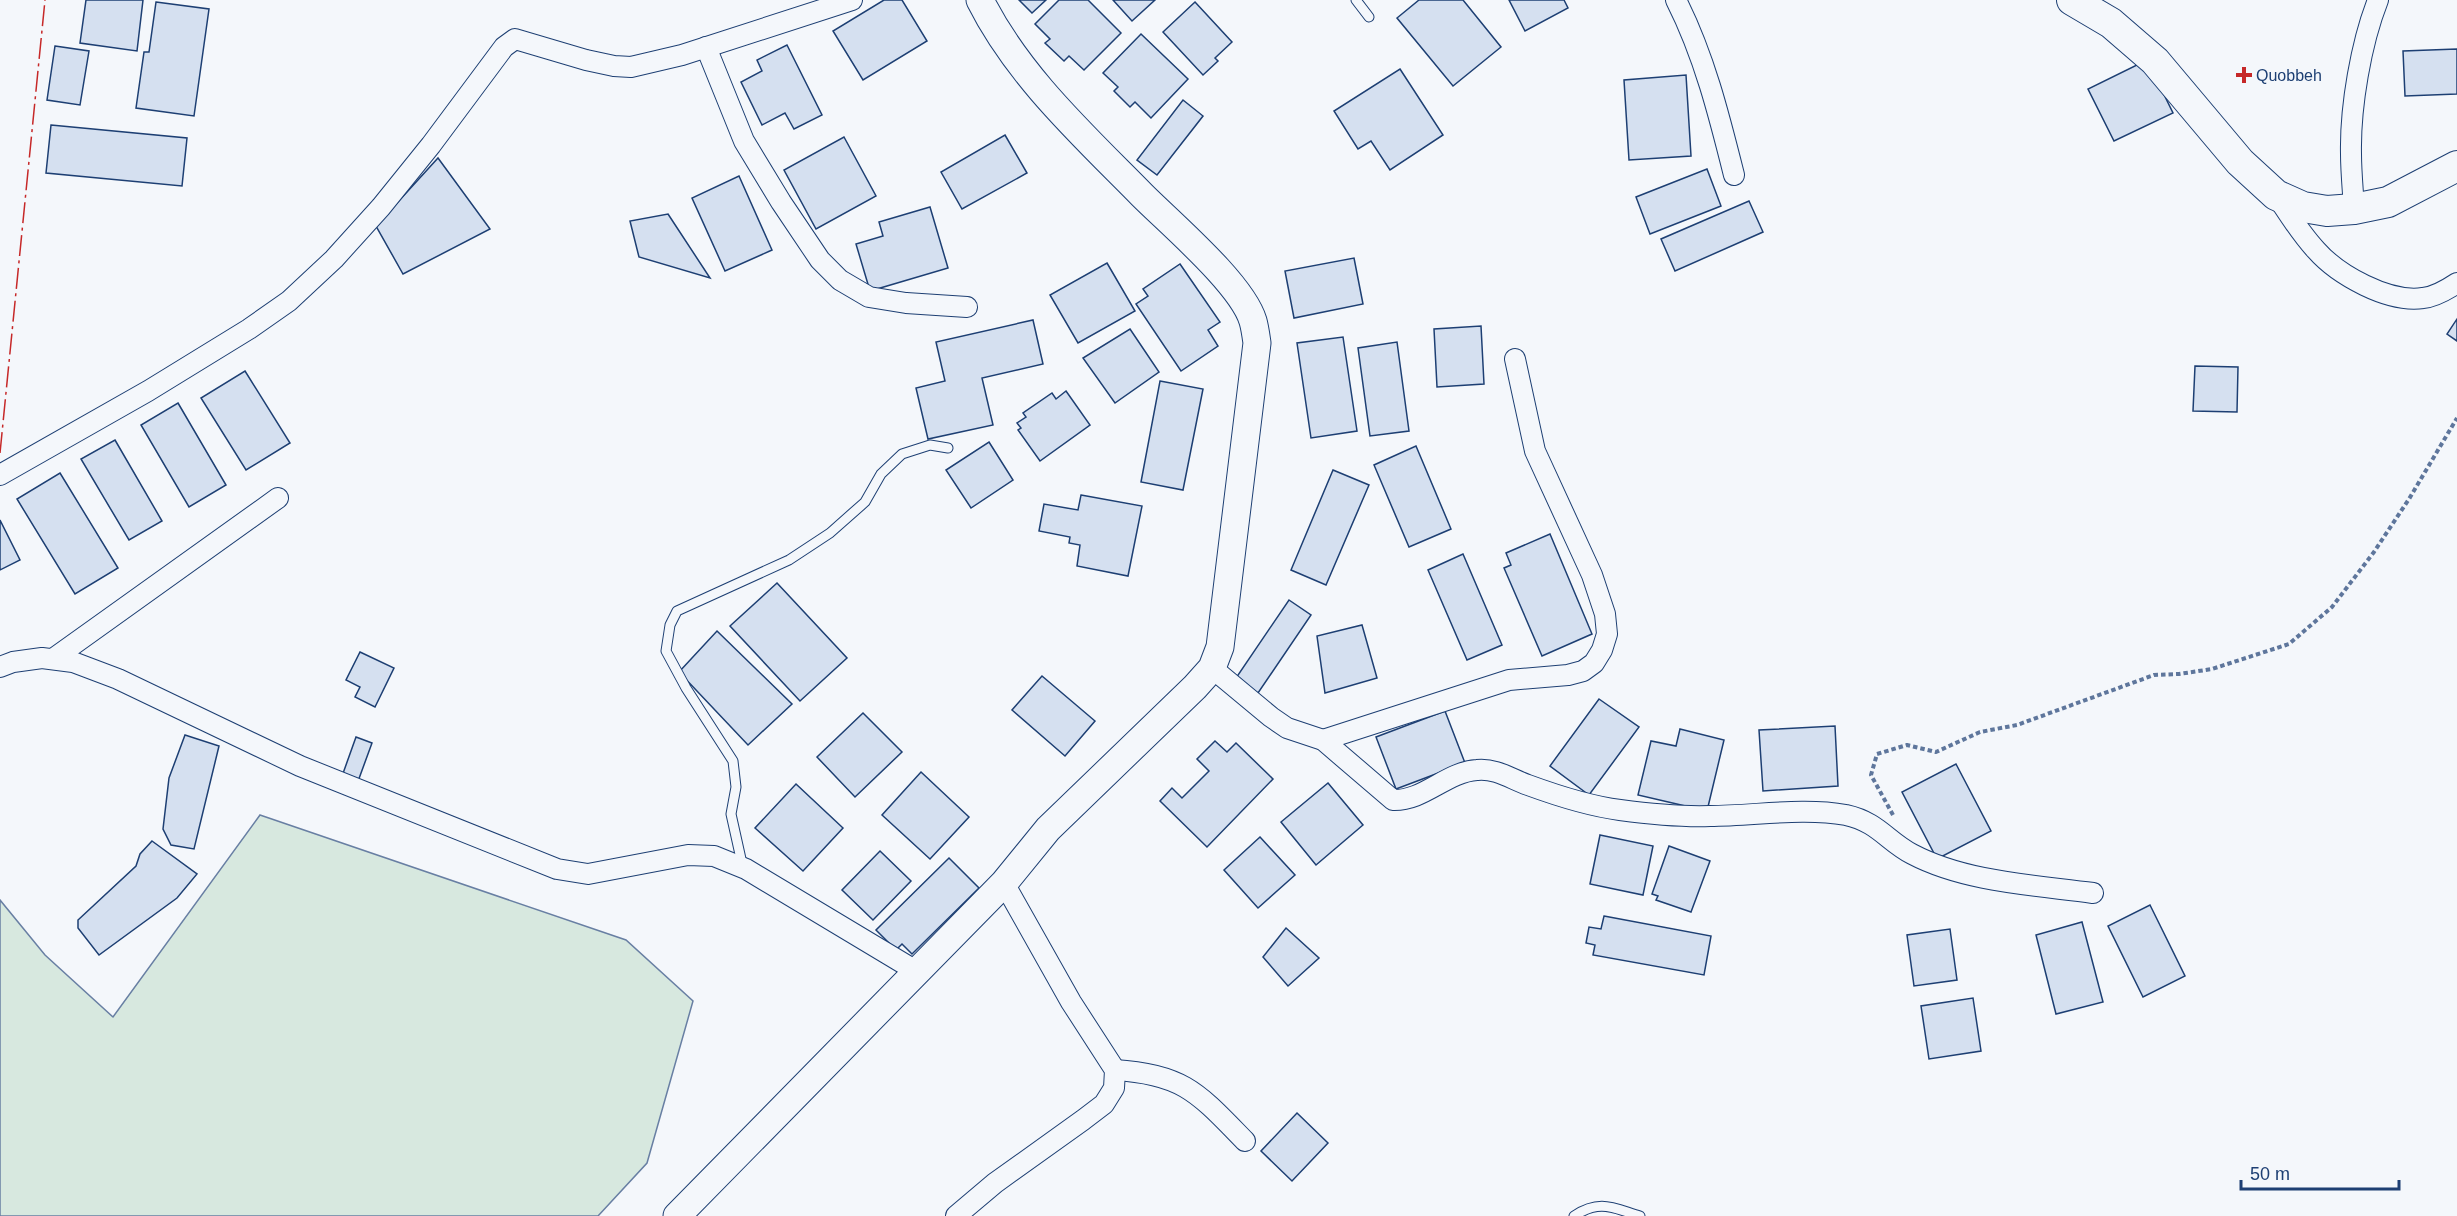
<svg xmlns="http://www.w3.org/2000/svg" width="2457" height="1216" font-family="Arial,sans-serif">
<rect width="100%" height="100%" fill="#f4f7fb"/>
<!-- green -->
<path fill="#d7e8df" stroke="#687fa3" stroke-width="1.5" d="M260,815L626,940L693,1001L647,1163L598,1216H0V900L45,955L113,1017Z"/>
<!-- building -->
<g fill="#d5e0f0" stroke="#1d3f73" stroke-width="1.5">
<path d="M86,0H143L137,51L80,43Z"/>
<path d="M884,0H902L927,41L863,80L833,31Z"/>
<path d="M1019,0H1046L1032,13Z"/>
<path d="M1059,0H1088L1121,33L1084,70L1069,56L1064,61L1045,43L1050,39L1035,24Z"/>
<path d="M1113,0H1155L1132,21Z"/>
<path d="M1419,0H1463L1501,47L1453,86L1397,18Z"/>
<path d="M1509,0H1564L1568,8L1525,31Z"/>
<path d="M156,2L209,9L194,116L136,108L144,52H149Z"/>
<path d="M1195,2L1232,42L1215,58L1218,61L1203,75L1163,32Z"/>
<path d="M1141,34L1188,79L1151,118L1135,102L1130,107L1114,91L1118,87L1103,73Z"/>
<path d="M787,45L822,115L794,129L785,113L762,125L741,82L762,71L757,60Z"/>
<path d="M55,46L89,51L80,105L47,100Z"/>
<path d="M2457,49V94L2405,96L2403,51Z"/>
<path d="M2147,60L2173,113L2114,141L2088,89Z"/>
<path d="M1400,69L1443,135L1390,170L1371,141L1358,149L1334,111Z"/>
<path d="M1686,75L1691,156L1629,160L1624,80Z"/>
<path d="M1183,100L1203,116L1157,175L1137,160Z"/>
<path d="M51,125L187,138L182,186L46,173Z"/>
<path d="M1005,135L1027,173L962,209L941,172Z"/>
<path d="M844,137L876,196L816,229L784,170Z"/>
<path d="M438,158L490,229L403,274L376,226Z"/>
<path d="M1707,169L1721,206L1650,234L1636,197Z"/>
<path d="M739,176L772,250L725,271L692,198Z"/>
<path d="M1749,201L1763,232L1675,271L1661,239Z"/>
<path d="M930,207L948,268L870,291L856,244L883,236L879,222Z"/>
<path d="M668,214L710,278L639,257L630,221Z"/>
<path d="M1354,258L1363,304L1294,318L1285,271Z"/>
<path d="M1107,263L1135,311L1078,343L1050,295Z"/>
<path d="M1180,264L1220,322L1208,330L1218,346L1181,371L1136,304L1148,296L1143,289Z"/>
<path d="M2457,319V341L2447,334Z"/>
<path d="M1033,320L1043,364L982,378L993,425L928,439L916,388L945,381L936,342Z"/>
<path d="M1481,326L1484,384L1437,387L1434,329Z"/>
<path d="M1130,329L1159,372L1115,403L1083,358Z"/>
<path d="M1343,337L1357,431L1311,438L1297,343Z"/>
<path d="M1397,342L1409,431L1370,436L1358,348Z"/>
<path d="M2195,366L2238,367L2237,412L2193,411Z"/>
<path d="M245,371L290,443L246,470L201,398Z"/>
<path d="M1160,381L1203,389L1183,490L1141,482Z"/>
<path d="M1066,391L1090,425L1040,461L1018,430L1021,428L1017,423L1026,417L1023,413L1052,393L1056,399Z"/>
<path d="M178,403L226,485L189,507L141,425Z"/>
<path d="M115,440L162,521L129,540L81,459Z"/>
<path d="M989,442L1013,480L971,508L946,470Z"/>
<path d="M1416,446L1451,529L1409,547L1374,465Z"/>
<path d="M1333,470L1369,485L1326,585L1291,570Z"/>
<path d="M60,473L118,568L75,594L17,499Z"/>
<path d="M1081,495L1142,506L1128,576L1077,566L1080,545L1069,543L1070,537L1039,531L1044,504L1078,510Z"/>
<path d="M0,520L20,560L0,570Z"/>
<path d="M1550,534L1592,634L1542,656L1504,568L1511,565L1506,553Z"/>
<path d="M1463,554L1502,645L1467,660L1428,570Z"/>
<path d="M777,583L847,658L800,701L730,626Z"/>
<path d="M1289,600L1311,615L1258,693L1236,678Z"/>
<path d="M1362,625L1377,678L1325,693L1317,636Z"/>
<path d="M717,631L792,704L748,745L679,672Z"/>
<path d="M360,652L394,668L375,707L355,697L360,687L346,680Z"/>
<path d="M1042,676L1095,721L1065,756L1012,710Z"/>
<path d="M1599,699L1639,727L1589,795L1550,766Z"/>
<path d="M1445,711L1465,763L1396,789L1376,737Z"/>
<path d="M863,713L902,752L855,797L817,757Z"/>
<path d="M1835,726L1838,786L1763,791L1759,730Z"/>
<path d="M1680,729L1724,740L1707,811L1638,795L1651,741L1676,746Z"/>
<path d="M185,735L219,746L194,849L171,845L163,829L169,778Z"/>
<path d="M356,737L372,743L357,784L341,779Z"/>
<path d="M1215,741L1227,752L1236,743L1273,779L1207,847L1160,801L1172,788L1182,798L1209,771L1197,759Z"/>
<path d="M1956,764L1991,831L1937,859L1902,792Z"/>
<path d="M921,772L969,817L930,859L882,815Z"/>
<path d="M1328,783L1363,825L1316,865L1281,822Z"/>
<path d="M796,784L843,828L803,871L755,828Z"/>
<path d="M1600,835L1653,846L1643,895L1590,884Z"/>
<path d="M1260,837L1295,875L1258,908L1224,870Z"/>
<path d="M152,841L197,874L177,898L99,955L78,928V920L136,866L140,854Z"/>
<path d="M1669,846L1710,861L1691,912L1656,900L1658,896L1652,894Z"/>
<path d="M880,851L911,881L873,920L842,890Z"/>
<path d="M949,858L979,888L912,954L902,944L896,950L876,930Z"/>
<path d="M2150,905L2185,976L2143,997L2108,926Z"/>
<path d="M1604,916L1711,936L1704,975L1593,955L1595,945L1586,943L1589,927L1601,929Z"/>
<path d="M2082,922L2103,1002L2056,1014L2036,935Z"/>
<path d="M1286,928L1319,958L1288,986L1263,957Z"/>
<path d="M1950,929L1957,980L1914,986L1907,935Z"/>
<path d="M1973,998L1981,1051L1929,1059L1921,1006Z"/>
<path d="M1297,1113L1328,1143L1292,1181L1261,1151Z"/>
</g>
<g fill="none" stroke-linecap="round" stroke-linejoin="round">
<!-- lane casing -->
<g stroke="#1d3f73" stroke-width="11">
<g id="lane">
<path d="M1356,0L1369,17"/>
<path d="M743,868L731,814L736,787L733,761L686,688L666,651L670,625L677,611L789,560L830,533L865,502L881,474L902,454L930,445L948,448"/>
<path d="M1574,1216C1600,1199 1613,1208 1640,1216"/>
</g>
</g>
<!-- street casing -->
<g stroke="#1d3f73" stroke-width="22">
<g id="street">
<path d="M1676,0C1704,55 1719,115 1734,175"/>
<path d="M706,47L744,141L781,202L820,260L840,280L869,297L906,303L967,307"/>
<path d="M2278,198C2290,216 2301,234 2316,250C2338,275 2388,303 2423,298C2434,297 2448,289 2457,283"/>
<path d="M2354,209C2353,191 2351,172 2351,154C2350,107 2361,43 2378,0"/>
<path d="M0,475L148,391L249,329L289,301L334,259L381,207L431,145L504,47L515,39L586,60L614,66L631,67L682,55L852,0"/>
<path d="M53,659L278,498"/>
<path d="M0,667L13,662L42,658L73,662L118,679L300,766L557,869L588,874L688,855L714,856L746,869L916,971"/>
<path d="M1212,668L1271,717L1287,728L1323,740L1393,800C1424,801 1446,772 1477,770C1496,768 1511,779 1528,785C1558,796 1589,806 1620,810C1650,814 1680,817 1710,816C1755,816 1802,807 1846,815C1878,822 1887,841 1912,854C1965,882 2034,885 2093,893"/>
<path d="M1323,740L1509,680L1568,675L1583,671L1594,663L1602,650L1607,634L1605,614L1592,575L1535,451L1515,359"/>
<path d="M1115,1070C1184,1074 1199,1094 1245,1141"/>
<path d="M956,1216L995,1183L1083,1120L1104,1104L1114,1088L1115,1070L1071,1002L1004,883"/>
</g>
</g>
<!-- secondary casing -->
<g stroke="#1d3f73" stroke-width="29">
<path id="secondary" d="M677,1216L1004,883L1048,829L1195,687L1212,668L1220,647L1257,343C1256,336 1255,328 1253,321C1242,284 1171,224 1142,195C1083,135 1018,76 980,0"/>
</g>
<!-- primary casing -->
<g stroke="#1d3f73" stroke-width="32">
<path id="primary" d="M2072,0L2111,23L2155,61L2240,162L2276,195L2303,207L2327,211L2354,209L2388,202L2457,166"/>
</g>
<!-- path -->
<path stroke="#5e769c" stroke-width="4" stroke-dasharray="4.5 3" stroke-linecap="butt" d="M1893,815L1871,775L1877,754L1907,745L1936,752L1980,732L2017,725L2154,675L2179,674L2212,669L2289,644L2332,607L2374,552L2409,499L2457,418"/>
<!-- lane -->
<use href="#lane" stroke="#f4f7fb" stroke-width="9"/>
<!-- street -->
<use href="#street" stroke="#f4f7fb" stroke-width="20"/>
<!-- secondary -->
<use href="#secondary" stroke="#f4f7fb" stroke-width="27"/>
<!-- primary -->
<use href="#primary" stroke="#f4f7fb" stroke-width="30"/>
<!-- power -->
<path stroke="#c62828" stroke-width="1.5" stroke-dasharray="21 4.5 3 4.5" stroke-linecap="butt" d="M0,453L45,0"/>
</g>
<!-- markers -->
<path fill="#c62828" stroke="#f4f7fb" stroke-width="2" d="M2241 66h6v6h6v6h-6v6h-6v-6h-6v-6h6z"/>
<g text-anchor="middle" dominant-baseline="central" stroke-width="4.5" stroke-linejoin="round" paint-order="stroke">
<!-- poi labels -->
<g font-size="16" fill="#1d3f73" stroke="#f4f7fb" text-anchor="start">
<text x="2256" y="75">Quobbeh</text>
</g>
</g>
<!-- scale -->
<path d="M2241 1180v9h158v-9" fill="none" stroke="#1d3f73" stroke-width="3"/>
<text x="2250" y="1180" font-size="18" fill="#1d3f73" stroke="#f4f7fb" stroke-width="4.5" paint-order="stroke">50 m</text>
</svg>
